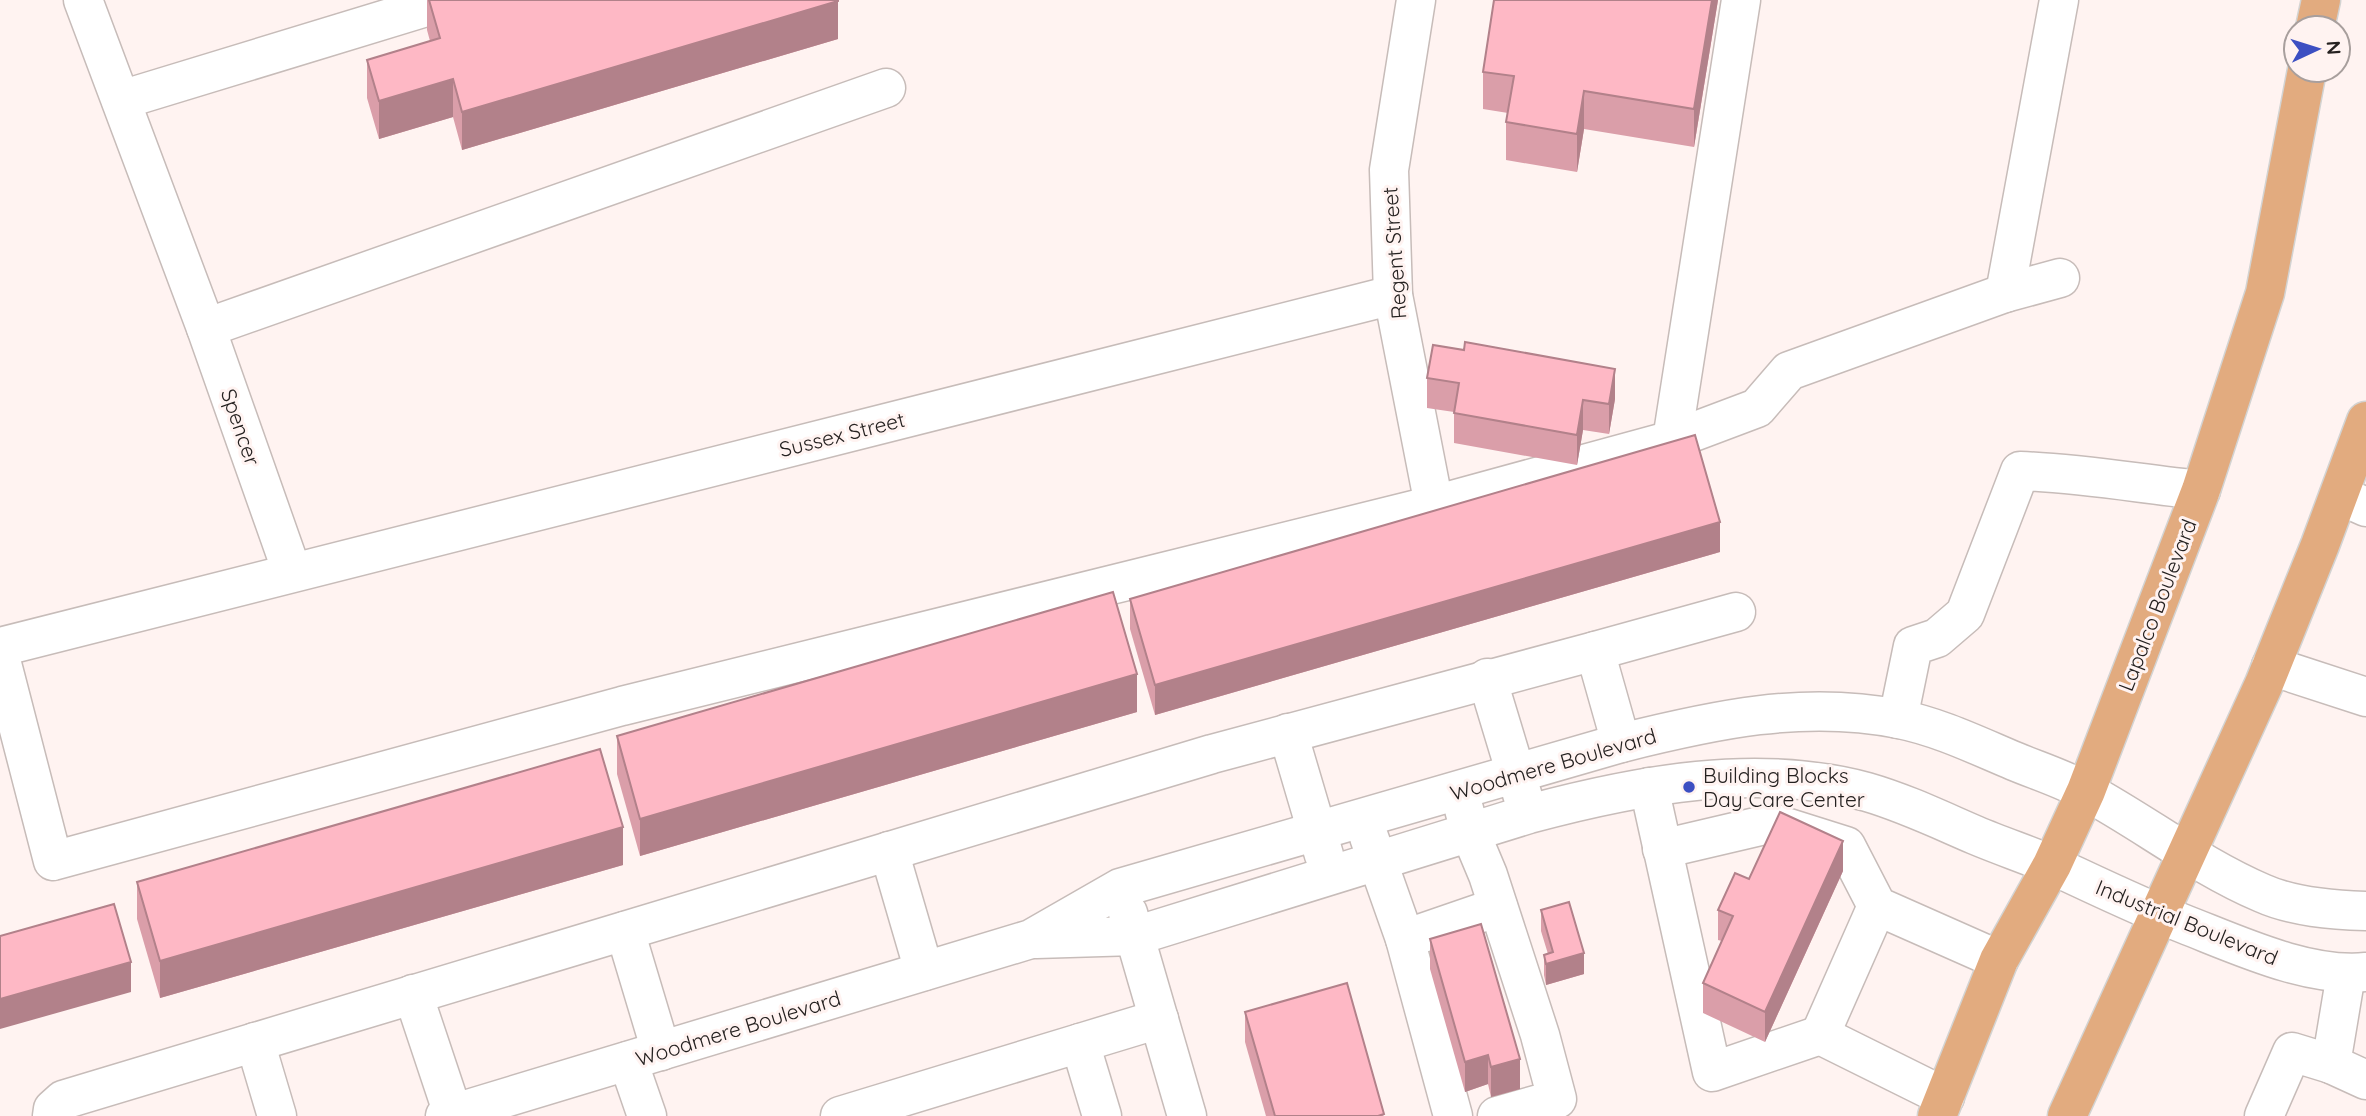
<svg xmlns="http://www.w3.org/2000/svg" width="2366" height="1116" font-family="Quicksand,sans-serif">
<rect width="100%" height="100%" fill="#fff3f1"/>
<g fill="none" stroke-linecap="round" stroke-linejoin="round">
<!-- minor casing -->
<g stroke="#c7bcb9" stroke-width="41">
<g id="minor">
<path d="M83,0L206,328L292,572"/>
<path d="M1416,0L1389,170L1393,295L1434,505"/>
<path d="M121,100L449,0"/>
<path d="M2005,293L2059,0"/>
<path d="M206,328L886,88"/>
<path d="M1672,440L1741,0"/>
<path d="M2339,495L2366,507"/>
<path d="M0,647L1393,295"/>
<path d="M1595,651L1736,612"/>
<path d="M0,656L53,861L622,706L1434,505L1672,440L1757,408L1789,371L2005,293L2060,278"/>
<path d="M2271,666L2366,697"/>
<path d="M1487,678L1523,797"/>
<path d="M1898,719L1913,646L1937,638L1965,614L2020,471C2081,473 2141,484 2201,490"/>
<path d="M1288,733L1324,855"/>
<path d="M1649,787L1712,1072L1820,1035L1945,1097"/>
<path d="M1464,809L1470,832L1488,875L1540,1035L1557,1099L1497,1116"/>
<path d="M1369,837L1405,939L1453,1116"/>
<path d="M1662,849L1773,823L1846,846L1877,906L1999,960"/>
<path d="M889,851L924,971"/>
<path d="M1128,913L1187,1116"/>
<path d="M625,931L661,1051"/>
<path d="M1036,939L1135,936L1529,814C1637,785 1757,762 1867,792C1905,803 1940,820 1975,835C2001,846 2028,855 2054,866C2097,886 2140,907 2184,924C2238,945 2308,978 2366,972"/>
<path d="M1405,939L1498,907"/>
<path d="M2346,974L2331,1064L2366,1080"/>
<path d="M413,994L453,1114"/>
<path d="M1820,1035L1877,906"/>
<path d="M255,1042L277,1116"/>
<path d="M628,1061L647,1116"/>
<path d="M52,1116L53,1109L63,1100L1212,754L1595,651L1621,743"/>
<path d="M445,1116L1031,939L1120,888L1621,743C1713,720 1803,700 1899,719C1939,727 1976,745 2014,761C2038,771 2064,779 2087,792C2146,824 2199,866 2262,893C2293,907 2332,910 2366,911"/>
<path d="M840,1116L1080,1043"/>
<path d="M1102,1116L1080,1043L1159,1019"/>
<path d="M2264,1116L2292,1052L2331,1064"/>
</g>
</g>
<!-- major casing -->
<g stroke="#d3d3d2" stroke-width="41">
<g id="major">
<path d="M2315,28L2321,0"/>
<path d="M1937,1116L1999,960L2052,865L2086,791L2201,490L2265,293L2307,70"/>
<path d="M2067,1116L2264,684L2320,545L2366,421"/>
</g>
</g>
<!-- minor -->
<use href="#minor" stroke="#fff" stroke-width="38"/>
<!-- major -->
<use href="#major" stroke="#e2ab7f" stroke-width="38"/>
</g>
<!-- wall -->
<g fill="#da9ea9">
<path d="M427,0H838V39L462,150L453,117L379,139L367,98V60L430,41L427,30Z"/>
<path d="M1718,0L1694,147L1584,129L1577,172L1506,160V122L1508,113L1483,109V72Z"/>
<path d="M1427,378L1615,399L1609,434L1583,430L1577,465L1454,443V412L1427,408Z"/>
<path d="M1720,552L1155,715L1130,629V599Z"/>
<path d="M1137,712L640,856L617,774V736Z"/>
<path d="M623,865L160,998L137,919V882Z"/>
<path d="M1843,871L1765,1042L1703,1013V983L1722,941L1718,940V910L1749,879Z"/>
<path d="M1541,910L1584,974L1546,985L1544,975V955L1548,954L1541,931Z"/>
<path d="M1430,939L1520,1089L1491,1097L1488,1084L1465,1092L1430,969Z"/>
<path d="M1245,1012L1384,1116H1266L1245,1042Z"/>
</g>
<!-- shaded-wall -->
<g fill="#b2818a">
<path d="M1712,0H1718L1694,147V109Z"/>
<path d="M838,1V39L462,150V112Z"/>
<path d="M453,79V117L379,139V101Z"/>
<path d="M1584,91V129L1577,172V134Z"/>
<path d="M1615,369V399L1609,434V404Z"/>
<path d="M1583,400V430L1577,465V435Z"/>
<path d="M1720,522V552L1155,715V685Z"/>
<path d="M1137,674V712L640,856V819Z"/>
<path d="M623,827V865L160,998V961Z"/>
<path d="M1843,841V871L1765,1042V1012Z"/>
<path d="M1584,953V974L1546,985V964Z"/>
<path d="M131,962V992L0,1029V999Z"/>
<path d="M1488,1055V1084L1465,1092V1062Z"/>
<path d="M1520,1059V1089L1491,1097V1067Z"/>
</g>
<!-- building -->
<g fill="#feb8c5" stroke="#b2818a" stroke-width="2">
<path d="M429,0H838V1L462,112L453,79L379,101L367,60L440,38Z"/>
<path d="M1494,0H1712L1694,109L1584,91L1577,134L1506,122L1514,76L1483,72Z"/>
<path d="M1465,342L1615,369L1609,404L1583,400L1577,435L1454,413L1459,383L1427,378L1433,345L1464,350Z"/>
<path d="M1695,435L1720,522L1155,685L1130,599Z"/>
<path d="M1113,592L1137,674L640,819L617,736Z"/>
<path d="M600,749L623,827L160,961L137,882Z"/>
<path d="M1780,812L1843,841L1765,1012L1703,983L1733,916L1718,910L1735,873L1749,879Z"/>
<path d="M1569,902L1584,953L1546,964L1544,955L1553,952L1541,910Z"/>
<path d="M114,904L131,962L0,999V936Z"/>
<path d="M1481,924L1520,1059L1491,1067L1488,1055L1465,1062L1430,939Z"/>
<path d="M1347,983L1384,1114L1378,1116H1275L1245,1012Z"/>
</g>
<!-- markers -->
<circle fill="#3c4fc2" stroke="#fff3f1" stroke-width="2.5" cx="1689" cy="787" r="7"/>
<g text-anchor="middle" dominant-baseline="central" stroke-width="6" stroke-linejoin="round" paint-order="stroke">
<!-- street labels -->
<g font-size="21" fill="#252120" stroke="#fff3f1">
<text transform="translate(1394 253) rotate(-94)">Regent Street</text>
<text transform="translate(241 427) rotate(71)">Spencer</text>
<text transform="translate(842 434) rotate(-14)">Sussex Street</text>
<text transform="translate(2157 605) rotate(-69)">Lapalco Boulevard</text>
<text transform="translate(1553 764) rotate(-16)">Woodmere Boulevard</text>
<text transform="translate(2187 922) rotate(22)">Industrial Boulevard</text>
<text transform="translate(738 1028) rotate(-17)">Woodmere Boulevard</text>
</g>
<!-- poi labels -->
<g font-size="21" fill="#252120" stroke="#fff3f1" text-anchor="start">
<text x="1703" y="775">Building Blocks<tspan x="1703" dy="24">Day Care Center</tspan></text>
</g>
</g>
<!-- north arrow -->
<g transform="translate(2317 49) rotate(86)"><circle r="33" fill="#fff3f1" stroke="#a89f9d" stroke-width="2"/>
<path d="M0-5L12 26L0 18L-12 26Z" fill="#3c4fc2"/>
<text y="-10" font-size="19" font-weight="bold" text-anchor="middle" fill="#252120">N</text>
</g>
</svg>
